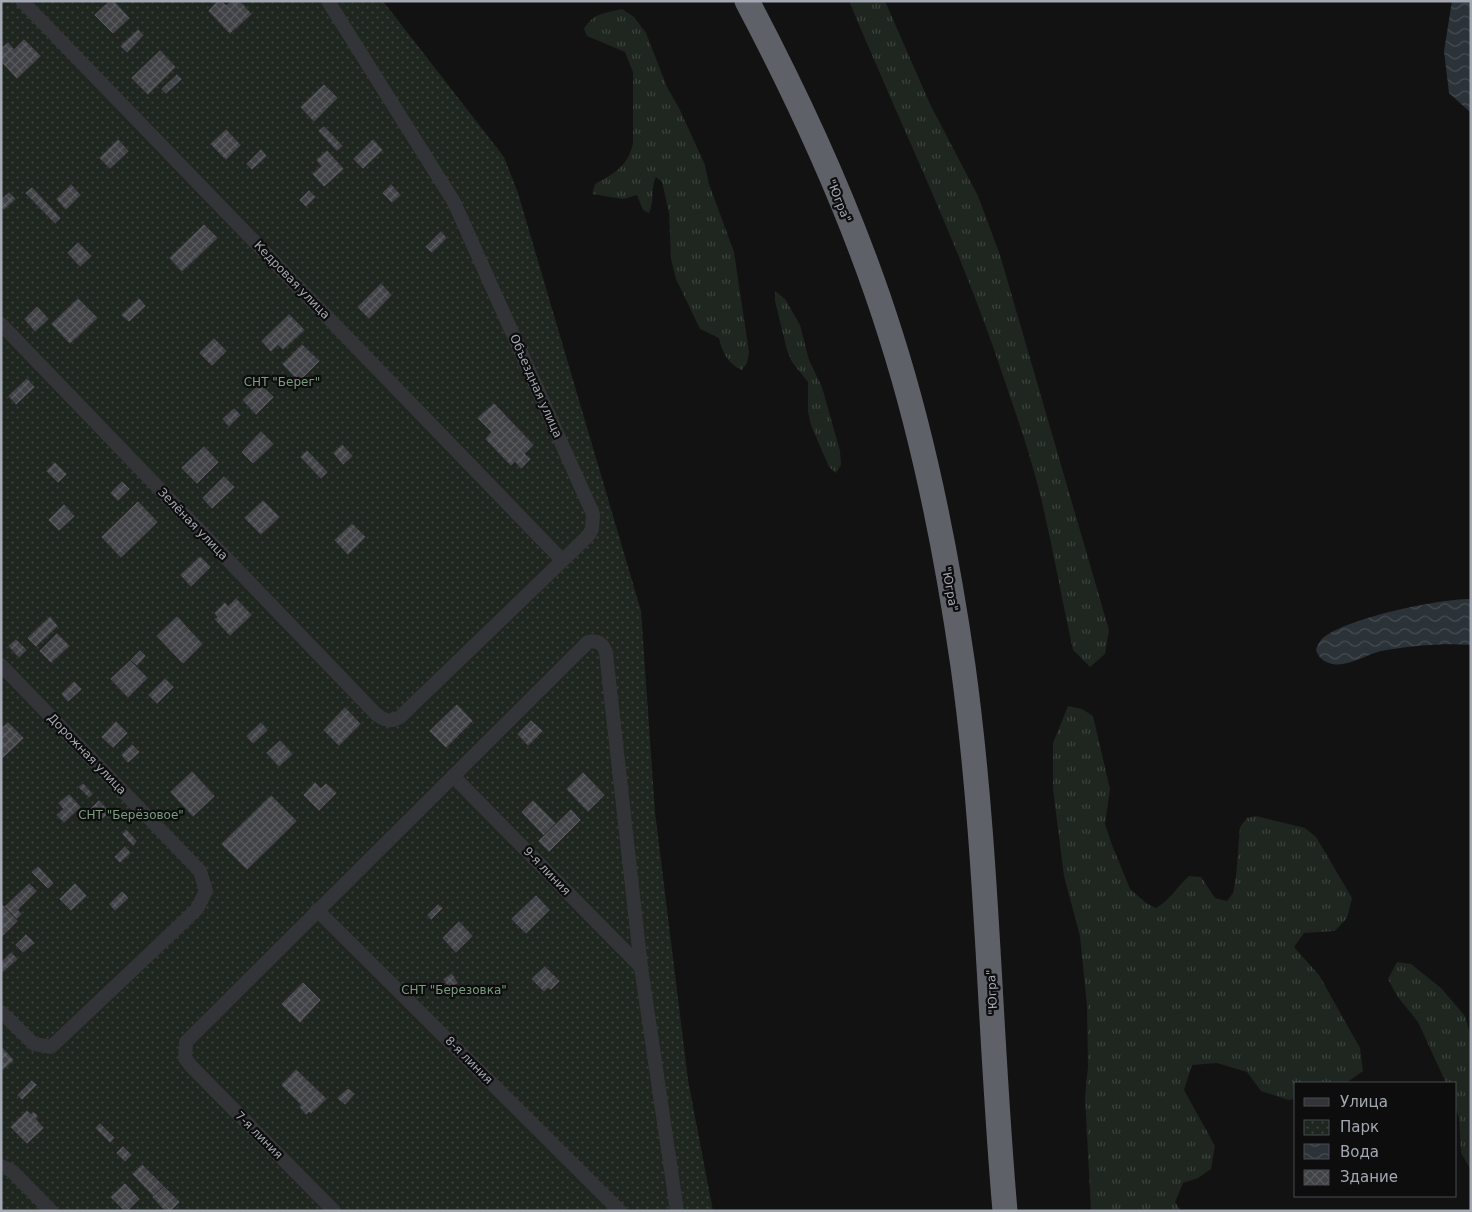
<svg xmlns="http://www.w3.org/2000/svg" width="1472" height="1212" font-family="'DejaVu Sans',sans-serif">
<defs>
<pattern id="grass-tufts" width="24" height="20" patternUnits="userSpaceOnUse" patternTransform="scale(1.25)"><rect width="24" height="20" fill="#1e261f"/><path d="M3 7l-1-3M5 7V3M7 7l1-3M15 17l-1-3M17 17v-4M19 17l1-3" fill="none" stroke="#3c433d"/></pattern>
<pattern id="park-dots" width="8" height="8" patternUnits="userSpaceOnUse" patternTransform="scale(1.25)"><rect width="8" height="8" fill="#1e261f"/><path d="M2 2h.1M6 6h.1" fill="none" stroke="#3c433d" stroke-width="1.8" stroke-linecap="round"/></pattern>
<pattern id="water-waves" width="16" height="10" patternUnits="userSpaceOnUse" patternTransform="scale(1.25)"><rect width="16" height="10" fill="#2b3238"/><path d="M0 5q4-4 8 0t8 0" fill="none" stroke="#474d52"/></pattern>
<pattern id="building-cross-hatch" width="8" height="8" patternUnits="userSpaceOnUse" patternTransform="scale(1.25)"><rect width="8" height="8" fill="#414246"/><path d="M0 0l8 8M0 8l8-8" fill="none" stroke="#595a5e"/></pattern>
</defs>
<rect width="100%" height="100%" fill="#121213"/>
<!-- grass -->
<g fill="url(#grass-tufts)">
<path d="M849,1H885L930,104L978,196L1000,255L1109,630L1105,654L1090,667L1073,650C1062,600 1053,549 1041,498C1030,452 1013,406 998,361C956,238 899,121 849,1Z"/>
<path d="M622,9L634,17L646,33L667,87L679,108L705,165L709,184L734,252L749,352L747,363L742,370C728,364 722,352 719,338L700,329L676,279L671,259L669,213L662,182L656,177C650,188 655,201 649,213L643,210L637,195L623,199L592,194L595,184C615,173 628,166 633,143V72L625,52L587,36L584,29C594,12 604,14 622,9Z"/>
<path d="M775,291L785,299L800,325L809,360L822,387L840,451L841,465L836,473L829,467L811,425L808,412V382L792,362L787,350L775,301Z"/>
<path d="M1068,706L1082,709L1093,716L1110,789L1105,824L1112,845L1130,889L1146,903L1156,908C1170,900 1177,887 1189,876L1201,877L1215,898L1227,901L1233,893L1236,877L1240,827L1247,818L1256,816L1305,828L1316,837L1352,898L1347,918L1335,931L1304,933L1294,947L1319,975L1360,1048L1363,1071L1346,1083H1296V1099L1289,1100L1261,1091L1247,1072L1217,1063L1192,1065L1184,1090L1215,1146L1211,1169L1198,1178L1183,1183L1175,1202L1181,1211H1091L1085,1097L1088,1067L1087,1006L1080,936L1064,876L1053,789V743Z"/>
<path d="M1397,962L1411,964L1441,988L1465,1016L1471,1037V1170L1461,1153L1459,1118L1456,1109V1083H1446L1418,1022L1397,996L1388,979Z"/>
</g>
<!-- park -->
<path fill="url(#park-dots)" d="M1,1H383L504,157L518,193L641,611L655,812L688,1080L713,1211H1Z"/>
<!-- water -->
<g fill="url(#water-waves)">
<path d="M1452,1H1471V113L1449,93L1444,51Z"/>
<path d="M1471,599V645C1442,643 1410,646 1381,651C1365,655 1345,669 1329,663C1322,661 1318,656 1316,650C1317,647 1319,642 1321,640C1340,619 1442,598 1471,599Z"/>
</g>
<!-- building -->
<g fill="url(#building-cross-hatch)" stroke="#2c2c2f">
<path d="M109,1H114L130,18L113,34L94,15Z"/>
<path d="M217,1H222L226,5L231,1H240L252,14L230,34L208,11Z"/>
<path d="M138,29L144,35L127,53L120,46Z"/>
<path d="M24,39L41,56L17,79L1,62V48L8,42L14,49Z"/>
<path d="M160,50L176,67L148,95L131,78Z"/>
<path d="M177,74L182,79L166,94L161,89Z"/>
<path d="M324,84L338,98L314,122L300,107Z"/>
<path d="M324,126L343,146L337,151L318,131Z"/>
<path d="M226,129L241,145L226,160L210,144Z"/>
<path d="M118,139L129,151L110,169L99,158Z"/>
<path d="M373,139L383,150L363,169L353,159Z"/>
<path d="M261,149L267,156L252,170L246,164Z"/>
<path d="M327,150L344,169L324,187L312,174L321,166L316,160Z"/>
<path d="M71,184L81,195L66,210L56,199Z"/>
<path d="M391,184L401,195L392,203L382,193Z"/>
<path d="M32,187L61,218L55,224L25,193Z"/>
<path d="M309,190L316,197L306,207L299,200Z"/>
<path d="M9,192L16,199L4,210L1,208V199Z"/>
<path d="M204,224L218,238L182,272L169,258Z"/>
<path d="M441,231L447,238L432,253L425,247Z"/>
<path d="M78,242L92,256L80,267L67,253Z"/>
<path d="M381,283L392,295L369,319L357,307Z"/>
<path d="M78,298L98,318L70,344L51,324Z"/>
<path d="M139,298L146,306L129,322L121,315Z"/>
<path d="M37,306L49,319L35,332L24,319Z"/>
<path d="M289,314L305,330L283,350L278,345L271,352L261,341Z"/>
<path d="M214,338L227,351L212,366L199,353Z"/>
<path d="M302,344L320,361L299,382L282,364Z"/>
<path d="M27,378L35,387L16,405L8,396Z"/>
<path d="M260,383L274,397L256,415L242,400Z"/>
<path d="M494,403L534,445L525,454L531,459L521,469L515,462L511,466L485,439L491,432L477,418Z"/>
<path d="M234,408L241,415L229,427L222,419Z"/>
<path d="M261,431L274,444L253,464L241,452Z"/>
<path d="M342,444L353,456L343,465L333,453Z"/>
<path d="M204,446L219,462L197,484L181,468Z"/>
<path d="M307,450L328,472L321,479L300,457Z"/>
<path d="M55,462L67,474L58,483L46,471Z"/>
<path d="M224,476L235,487L212,509L202,498Z"/>
<path d="M122,481L130,489L118,501L110,493Z"/>
<path d="M263,500L280,517L261,535L244,518Z"/>
<path d="M138,501L158,522L121,558L101,537Z"/>
<path d="M64,504L75,516L59,531L48,520Z"/>
<path d="M352,523L366,537L348,555L334,540Z"/>
<path d="M200,556L211,567L191,587L180,575Z"/>
<path d="M236,598L252,615L230,636L214,619L217,617L214,613L225,602L228,606Z"/>
<path d="M50,616L58,626L36,647L27,638Z"/>
<path d="M177,616L203,644L183,664L156,636Z"/>
<path d="M57,633L70,646L51,663L39,651Z"/>
<path d="M16,639L27,650L19,658L8,646Z"/>
<path d="M140,650L146,656L137,666L130,660Z"/>
<path d="M130,660L148,678L128,698L110,679Z"/>
<path d="M165,678L174,687L157,704L148,695Z"/>
<path d="M74,681L82,689L68,702L61,694Z"/>
<path d="M457,704L473,721L446,748L429,731Z"/>
<path d="M345,707L361,724L339,746L323,730Z"/>
<path d="M531,720L543,731L528,746L517,734Z"/>
<path d="M116,721L128,733L113,748L101,737Z"/>
<path d="M8,722L24,738L2,759L1,728Z"/>
<path d="M261,722L268,730L253,744L246,736Z"/>
<path d="M280,740L293,754L279,767L266,753Z"/>
<path d="M132,744L140,752L128,763L121,755Z"/>
<path d="M192,771L215,796L193,817L170,792Z"/>
<path d="M583,772L605,795L588,812L566,789Z"/>
<path d="M315,782L321,788L326,783L337,793L319,811L303,795Z"/>
<path d="M83,783L93,794L89,798L78,787Z"/>
<path d="M69,794L81,807L64,823L56,815L63,809L58,803Z"/>
<path d="M271,795L297,821L247,870L221,844Z"/>
<path d="M99,800L110,812L99,822L88,811Z"/>
<path d="M533,800L556,823L544,836L521,812Z"/>
<path d="M571,809L581,820L549,852L538,841Z"/>
<path d="M126,829L137,841L133,846L122,834Z"/>
<path d="M125,846L131,853L120,863L114,857Z"/>
<path d="M38,866L54,883L48,889L31,872Z"/>
<path d="M29,883L37,891L18,910L22,914L16,920L4,907Z"/>
<path d="M75,883L87,896L71,911L59,899Z"/>
<path d="M122,891L129,898L115,911L109,904Z"/>
<path d="M536,895L550,910L526,934L511,919Z"/>
<path d="M438,904L443,908L431,920L427,915Z"/>
<path d="M3,905L18,921L1,938V907Z"/>
<path d="M459,921L473,936L456,953L442,938Z"/>
<path d="M26,934L35,943L23,953L15,945Z"/>
<path d="M11,952L18,959L1,974V962Z"/>
<path d="M545,966L560,981L551,990L548,988L544,992L531,979Z"/>
<path d="M452,973L458,983L449,989L443,979Z"/>
<path d="M303,982L321,1000L300,1023L281,1004Z"/>
<path d="M1,1046L14,1060L1,1072Z"/>
<path d="M296,1069L327,1099L311,1114L309,1112L306,1115L299,1107L301,1105L281,1085Z"/>
<path d="M32,1080L37,1085L22,1100L17,1095Z"/>
<path d="M348,1088L355,1094L345,1105L337,1098Z"/>
<path d="M27,1110L31,1114L33,1111L38,1116L36,1119L44,1128L27,1144L10,1127Z"/>
<path d="M100,1123L115,1138L110,1143L95,1128Z"/>
<path d="M123,1146L132,1155L125,1162L116,1153Z"/>
<path d="M142,1164L164,1186L153,1196L132,1174Z"/>
<path d="M125,1183L140,1199L128,1211H124L110,1197Z"/>
<path d="M164,1186L180,1202L171,1211H165L152,1197Z"/>
</g>
<g fill="none" stroke-linecap="round" stroke-linejoin="round">
<!-- street -->
<g stroke="#333438" stroke-width="14">
<path d="M22,1L562,560"/>
<path d="M1,324L376,714C384,720 390,723 400,717L588,536L592,529L593,514L454,202L328,1"/>
<path d="M1,665L200,871L206,891L197,909L51,1047L34,1044L1,1012"/>
<path d="M453,776L641,967"/>
<path d="M317,910L620,1211"/>
<path d="M1,1166L12,1171L51,1211"/>
<path d="M334,1211L191,1066L185,1058L186,1042L588,642C598,640 603,643 606,653L641,967L677,1211"/>
</g>
<!-- highway -->
<path stroke="#5f6169" stroke-width="25" d="M747,1C802,105 856,224 891,336C925,443 947,555 963,666C988,847 989,1029 1005,1211"/>
</g>
<g text-anchor="middle" dominant-baseline="central" stroke-width="4.5" stroke-linejoin="round" paint-order="stroke">
<!-- street labels -->
<g font-size="12" fill="#a4a8b3" stroke="#0d0d0e">
<text transform="translate(839 201) rotate(68)">"Югра"</text>
<text transform="translate(292 280) rotate(46)">Кедровая улица</text>
<text transform="translate(536 386) rotate(66)">Объездная улица</text>
<text transform="translate(193 524) rotate(46)">Зелёная улица</text>
<text transform="translate(950 589) rotate(80)">"Югра"</text>
<text transform="translate(87 754) rotate(46)">Дорожная улица</text>
<text transform="translate(547 871) rotate(46)">9-я линия</text>
<text transform="translate(992 992) rotate(-93)">"Югра"</text>
<text transform="translate(469 1060) rotate(45)">8-я линия</text>
<text transform="translate(259 1135) rotate(45)">7-я линия</text>
</g>
<!-- park labels -->
<g font-size="12" fill="#7b9e7e" stroke="#0d0d0e">
<text x="282" y="382">СНТ "Берег"</text>
<text x="131" y="815">СНТ "Берёзовое"</text>
<text x="454" y="990">СНТ "Березовка"</text>
</g>
</g>
<!-- border -->
<rect width="1472" height="1212" fill="none" stroke="#a4a8b3" stroke-width="5"/>
<!-- legend -->
<rect x="1294" y="1082" width="162" height="115" fill="#0d0d0e" stroke="#494b50"/>
<rect x="1304" y="1098" width="25" height="8" fill="#333438" stroke="#494b50"/>
<text x="1340" y="1107" font-size="15" fill="#a4a8b3">Улица</text>
<rect x="1304" y="1120" width="25" height="15" fill="url(#park-dots)" stroke="#494b50"/>
<text x="1340" y="1132" font-size="15" fill="#a4a8b3">Парк</text>
<rect x="1304" y="1144" width="25" height="15" fill="url(#water-waves)" stroke="#494b50"/>
<text x="1340" y="1157" font-size="15" fill="#a4a8b3">Вода</text>
<rect x="1304" y="1170" width="25" height="15" fill="url(#building-cross-hatch)" stroke="#494b50"/>
<text x="1340" y="1182" font-size="15" fill="#a4a8b3">Здание</text>
</svg>
